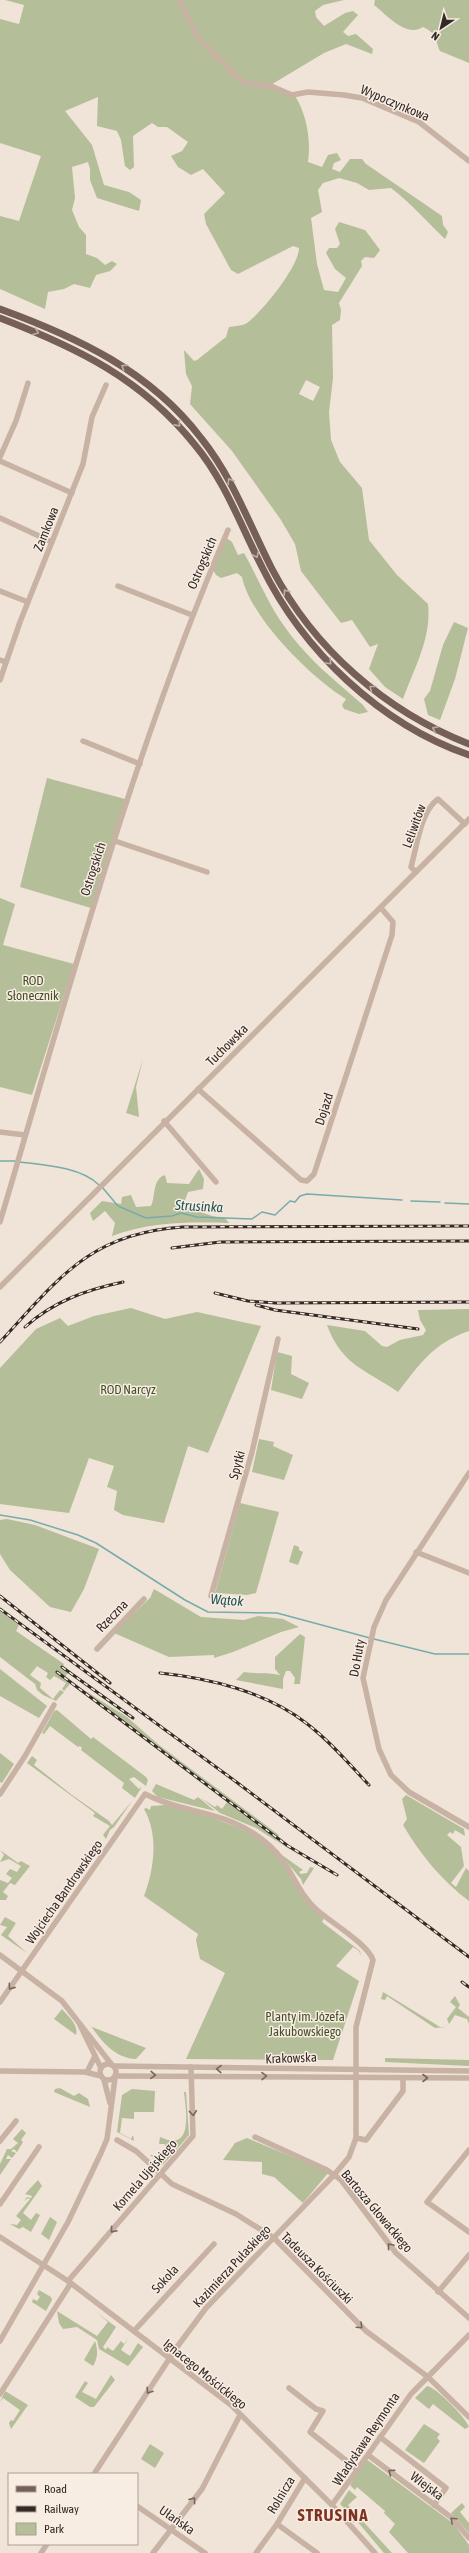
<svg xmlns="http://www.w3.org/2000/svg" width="469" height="2553" font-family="'Asap Condensed',sans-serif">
<rect width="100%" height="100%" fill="#f0e3d7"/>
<!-- green -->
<g fill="#b4be98" fill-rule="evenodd">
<path d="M5,0H344L323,5L315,11L316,17L324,26L345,13L353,11L358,15L343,32L348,36L356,34L373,49L372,54L346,44L324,53L269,86L295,96C307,115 311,140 308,162L322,167L328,155L337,153L341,160L334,163L332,169L340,172L350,159H362L366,164L442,216L443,225L448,232L445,239C427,222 411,203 391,188L369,190L357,183L339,178L323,183L318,190L322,212L311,218L317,264L324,290L338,292L346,278L335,269L326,253L329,248H337L340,244L335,229L339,222L365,230L380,250L374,258L365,257L361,261L362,266L339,303L341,310L340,320L332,325L333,378L329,412L331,440L340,462L362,488L369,540L397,575L428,604C432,637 414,669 403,699L385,687L369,669L378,644L370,647L352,620L341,623L301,571L295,544L281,520L232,451L190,404L192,386L186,374L184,350L194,361L197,360L226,337L229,327C234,326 243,326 247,323C263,311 299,266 299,248L293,246L238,274L231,270L206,224L204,214L225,193L203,169L191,175L178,167L171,156L182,151L188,142L167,127H158L152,123L133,136L134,167L130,170L125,166L121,140L117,131L97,126L98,97L65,111L92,145L104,185L129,192L141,200L139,211L97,198L90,180V169L88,162L72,167L75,198L72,210L79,227L86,235V254L97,258L105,265L112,261L117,264L110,271L96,275L90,288L74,284L64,289L48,292L45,309L0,289V216L19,221L41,156L0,143V19L19,24L24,5ZM306,380L320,387L313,401L299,394Z"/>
<path d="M375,0H469V63L440,51C434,38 438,34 423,27C406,38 387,15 374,5Z"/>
<path d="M225,537L232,542L238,555L244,553C257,576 267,601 282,623C304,656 333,679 363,705L368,712L359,714L344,709L342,705L346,699C311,678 250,617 242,577L237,573L221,578L216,575L212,568Z"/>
<path d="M454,622L468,628L455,679L440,720L428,715L424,699L430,691L443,645Z"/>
<path d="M47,778L125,799L91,908L20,887Z"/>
<path d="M0,898L15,904L3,945L74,964L32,1095L0,1087Z"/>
<path d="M143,1059L136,1087L139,1117L126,1113Z"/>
<path d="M199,1169L204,1179L203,1189L188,1192L183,1206L212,1216L225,1218L229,1223C189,1222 149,1222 112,1236L115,1223L105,1211L93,1221L90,1213L102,1201L121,1204L122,1197L131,1195L136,1207L151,1206C156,1196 152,1179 165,1175L167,1183L189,1184Z"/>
<path d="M131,1308L165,1319L197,1312L261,1326L208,1453L188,1446L164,1523L123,1515L114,1510L117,1491L107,1487L114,1466L89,1458L69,1513L0,1504V1368L36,1329L60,1318L68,1326L94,1316Z"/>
<path d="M469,1309V1331C433,1343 420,1364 398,1392C367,1370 342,1366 327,1325L365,1331L382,1346L387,1347L400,1340L423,1335L426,1330L420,1320L418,1310Z"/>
<path d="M277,1352L292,1356L291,1374L309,1383L302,1399L271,1390Z"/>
<path d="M259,1439L274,1442L273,1446L293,1455L284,1480L252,1472Z"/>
<path d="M240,1503L279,1512L256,1593L247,1595L215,1593Z"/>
<path d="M7,1519L35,1525L99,1549L84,1589L71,1612L50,1607L10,1570L0,1554V1520Z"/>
<path d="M294,1545L299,1547V1550L303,1552L298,1565L289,1562Z"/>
<path d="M154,1589L201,1617L244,1620L258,1616L283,1619L299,1627L281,1632L233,1652L214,1658V1655L169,1657L114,1633L150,1598Z"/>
<path d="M0,1611L19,1625L16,1631L64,1664L62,1668L68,1673L63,1679L70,1684L64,1691L62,1689L66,1683L54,1676L50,1680L46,1677L48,1673L37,1666L30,1675L41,1683L40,1688L53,1699L60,1690L64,1692L56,1701L43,1695L37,1690L35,1684L0,1657Z"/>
<path d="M300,1634L305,1637L300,1684H294L295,1678L290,1671H286L283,1679V1689L236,1680L244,1672C256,1674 267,1672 280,1675L275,1669V1657Z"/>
<path d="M0,1669L47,1706L39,1718L0,1696Z"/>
<path d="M79,1687L127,1717L159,1745L279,1835L276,1840L300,1856L256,1828L220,1813L201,1798L215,1807L217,1805L222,1809L227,1802L77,1689Z"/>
<path d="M57,1710L91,1739L93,1737L146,1777L148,1780L146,1786L134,1777L129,1779L139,1789L142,1787L135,1798L122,1788L124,1783L81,1750L82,1748L80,1746L78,1747L50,1726L44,1734L42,1733L54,1711Z"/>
<path d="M0,1753L14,1764L2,1783L0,1782Z"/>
<path d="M32,1756L37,1760L34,1765L72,1795L109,1821L112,1825L132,1801L114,1827L110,1830L106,1839L103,1835L110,1826L93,1816L95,1813L27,1763Z"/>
<path d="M156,1784L194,1800L198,1797L215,1811L158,1797L152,1791Z"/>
<path d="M406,1795L464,1829L465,1836L455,1830L453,1834L450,1832L447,1835L461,1847L464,1866L451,1883L456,1887L466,1868L469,1871V1901C442,1881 420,1854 403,1825L407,1819L402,1799Z"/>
<path d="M165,1805C204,1816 245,1823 274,1852C293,1872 300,1902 324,1918L322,1922L360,1951L361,1956L359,1951L353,1947L336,1966L359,1981L333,2060L186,2059L225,1973L200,1959L196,1940L198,1934L144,1896C154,1870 159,1835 144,1809L146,1808L150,1810L151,1806Z"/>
<path d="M0,1850L18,1863L21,1861L30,1866L15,1885L10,1883L3,1892L8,1896L6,1900H0V1880L8,1883L12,1878L6,1874L10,1869L17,1872L21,1866L9,1859L0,1862L4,1855Z"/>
<path d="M279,1853L303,1870L299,1872L301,1874L307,1873L310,1867L314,1868L303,1885L301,1879Z"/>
<path d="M5,1917L16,1923L8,1936L27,1953L1,1935L7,1927L0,1925Z"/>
<path d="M383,1992L440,2027H447L449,2024L447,2019L456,2007L450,2002L455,1996L460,2005L458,2008L469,2017V2024L467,2019L455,2015L447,2027L435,2028L387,1996L385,2000L381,1999Z"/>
<path d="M62,2009C68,2016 79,2025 76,2035L54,2019Z"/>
<path d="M91,2026L92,2027L146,2048L136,2059C115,2058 102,2042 91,2026Z"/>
<path d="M385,2058L469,2060V2066L385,2062Z"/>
<path d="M60,2088L74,2096L79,2093L88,2099L90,2107L54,2092L55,2089Z"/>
<path d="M132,2089L155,2091L154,2112H134V2119L122,2118L120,2133L131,2139L133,2135L134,2141L117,2132L122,2095Z"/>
<path d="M184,2092H186L189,2135L164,2164L161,2165L150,2155H165V2144H159L160,2137C194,2153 186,2111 184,2092Z"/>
<path d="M22,2129L26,2133L21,2140L23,2142L17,2152L14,2149L11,2151L16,2153L12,2158L8,2155L6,2159H11L0,2175V2164L7,2149H11L18,2143L13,2139Z"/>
<path d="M247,2138L329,2172L303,2203L274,2177L262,2174V2162L223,2160L235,2143Z"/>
<path d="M38,2180L42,2186L23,2213L31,2220L36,2213L40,2215L31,2232L23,2227L19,2229L10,2224L17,2225L21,2220L16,2216L30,2199L28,2198L24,2201L27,2197L31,2198L32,2196L25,2194Z"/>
<path d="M50,2217L57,2222L49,2240L41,2234Z"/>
<path d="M39,2290L51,2297L52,2300L46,2311L32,2302L33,2299L37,2301L40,2297L37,2294Z"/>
<path d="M57,2311L97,2336L108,2322L96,2312L116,2327L103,2347L106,2350L107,2347L113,2351L121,2341L124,2344L129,2337L121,2350L130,2356L138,2343L143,2347L128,2366L99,2349L97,2340L77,2327L63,2329L59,2323Z"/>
<path d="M95,2341C98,2350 98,2358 93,2366L84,2360Z"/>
<path d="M111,2375L115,2380L94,2407H90L75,2397L85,2381L88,2383L82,2392L96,2399Z"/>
<path d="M427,2386C436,2387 466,2418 469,2427L465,2429L433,2404L429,2409L415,2398Z"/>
<path d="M5,2391L28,2405L11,2429L9,2423L11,2420L13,2421L20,2410L3,2398L0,2402Z"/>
<path d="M424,2424L440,2434L437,2438L440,2441L424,2463L405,2450Z"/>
<path d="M150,2444L164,2453L155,2468L141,2459Z"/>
<path d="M366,2459L454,2524L469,2545V2553H408L389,2532L395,2524L384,2513L385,2511L357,2487L355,2490L350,2485Z"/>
<path d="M349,2490L357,2497L348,2505L392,2553H384L357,2521L354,2523L342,2511L345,2509L340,2504Z"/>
<path d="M462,2503L465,2507L460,2512L469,2523V2533L451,2513Z"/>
</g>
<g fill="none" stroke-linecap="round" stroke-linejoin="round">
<!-- stream -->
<g stroke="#77acab" stroke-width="1.5">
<path d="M0,1161H16"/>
<path d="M20,1162C44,1165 81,1167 99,1185"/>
<path d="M102,1187L118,1206L146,1218L172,1216L181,1213L197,1217L252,1219L262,1212L275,1215L290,1201L295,1202L300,1196L307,1194L402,1200"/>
<path d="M411,1201L440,1202"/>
<path d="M445,1203L469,1204"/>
<path d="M0,1515L30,1520L78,1535L96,1543L185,1600L208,1612L277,1613L370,1638"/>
<path d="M374,1639L435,1654H469"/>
</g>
<!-- minor -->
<g stroke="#c7b2a4" stroke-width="5.5">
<path d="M179,0L198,38L244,83L271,86L292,95L308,92L344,95L362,98L419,122L469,161"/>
<path d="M0,457L16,421L28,383"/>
<path d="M0,461L72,493"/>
<path d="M0,518L52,542"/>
<path d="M118,586L192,615"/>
<path d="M0,591L28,602"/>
<path d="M0,660L6,662"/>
<path d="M0,680L20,622L83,464L92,417L106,385"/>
<path d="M83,741L140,764"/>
<path d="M115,841L207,872"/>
<path d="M416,872L411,867C417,847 420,812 438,799L465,824"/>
<path d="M198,1089L301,1180L307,1181L314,1174L392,935L393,922L381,908"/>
<path d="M164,1121L216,1182"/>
<path d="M0,1132L25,1135"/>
<path d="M0,1222C69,990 132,753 228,530"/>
<path d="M0,1287L469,819"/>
<path d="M469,1473L386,1600L374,1627L363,1678L379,1749L391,1775L409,1792L469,1827"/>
<path d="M416,1552L469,1573"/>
<path d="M211,1596L252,1452L278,1339"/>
<path d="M97,1649L144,1599"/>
<path d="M0,1794L25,1756L54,1705"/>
<path d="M0,1955L62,2001L112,2065"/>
<path d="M0,2002L145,1794C188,1816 230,1809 270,1846C290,1863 297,1893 317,1910C329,1921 369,1945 373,1960L356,2027V2138L349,2157L334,2175L206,2308L177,2347L94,2474"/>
<path d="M80,2025L101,2068"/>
<circle cx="108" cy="2072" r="8"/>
<path d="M114,2066L469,2071"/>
<path d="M0,2071L85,2072L101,2076"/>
<path d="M87,2072L95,2056"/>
<path d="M116,2076L469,2078"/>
<path d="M104,2080L110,2103"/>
<path d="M255,2137L327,2170L341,2180L396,2253L469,2318"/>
<path d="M356,2138L366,2140L403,2091V2078"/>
<path d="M117,2140L136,2151L172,2184L236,2214L274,2238L366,2331L428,2377L469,2417"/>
<path d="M0,2141L16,2121"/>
<path d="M469,2150L427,2202L469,2232"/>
<path d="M0,2204L39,2147"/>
<path d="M0,2237L68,2281L231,2405L332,2505L375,2553"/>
<path d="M68,2281L193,2136L191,2067"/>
<path d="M438,2292L469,2255"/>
<path d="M134,2331L214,2244"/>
<path d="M0,2341L68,2222L101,2153L107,2139L115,2078"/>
<path d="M289,2388L316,2409L323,2411L310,2432L358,2470"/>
<path d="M0,2394L71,2283"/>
<path d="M380,2437L446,2488L434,2505"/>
<path d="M368,2455L452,2518L469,2538"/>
<path d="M332,2505L411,2394L469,2335"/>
<path d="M137,2506L205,2553"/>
<path d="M277,2524L317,2553"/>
<path d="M41,2553L47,2544"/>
<path d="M153,2553L202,2489L240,2415"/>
<path d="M256,2553L277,2524L305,2478"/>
</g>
<!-- major -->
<g stroke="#755f57" stroke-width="7">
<path d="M0,309C77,337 150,371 201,438C233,478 249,524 272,569C314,649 385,711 469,744"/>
<path d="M0,318C78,348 142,379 195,445C225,481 241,526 262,567C303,651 380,724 469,755"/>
</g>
<!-- rail casing -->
<g stroke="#332925" stroke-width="3">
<g id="rail">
<path d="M172,1248L220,1242L469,1241"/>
<path d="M215,1293L248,1301L276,1303L469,1302"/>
<path d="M256,1305L275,1310L418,1329"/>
<path d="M25,1327C54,1301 86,1290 123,1282"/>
<path d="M0,1342C59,1278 90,1233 183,1227L469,1226"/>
<path d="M0,1596L110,1683"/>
<path d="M0,1609L235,1781L469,1957"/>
<path d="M62,1667L133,1718"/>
<path d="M57,1672L288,1846L337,1875"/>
<path d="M160,1673C209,1678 266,1692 306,1723C330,1741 349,1764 369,1785"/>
<path d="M462,1982L469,1987"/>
</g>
</g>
<!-- rail -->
<use href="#rail" stroke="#f8ede3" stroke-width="1.5" stroke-dasharray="4.5" stroke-linecap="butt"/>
</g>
<!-- one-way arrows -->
<defs><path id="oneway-chevron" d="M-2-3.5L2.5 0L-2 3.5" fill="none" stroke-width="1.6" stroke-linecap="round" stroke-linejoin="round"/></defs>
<g stroke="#bdada4">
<use href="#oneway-chevron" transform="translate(36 332) rotate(21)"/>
<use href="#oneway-chevron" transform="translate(124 367) rotate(-146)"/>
<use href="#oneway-chevron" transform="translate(178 424) rotate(48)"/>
<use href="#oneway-chevron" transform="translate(230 481) rotate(-121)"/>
<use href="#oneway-chevron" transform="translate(256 555) rotate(65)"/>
<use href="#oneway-chevron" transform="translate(286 592) rotate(-122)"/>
<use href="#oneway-chevron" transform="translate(329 662) rotate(47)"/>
<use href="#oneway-chevron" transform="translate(372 688) rotate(-142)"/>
<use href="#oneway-chevron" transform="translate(435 729) rotate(-153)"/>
</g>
<g stroke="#76675e">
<use href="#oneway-chevron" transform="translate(11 1987) rotate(125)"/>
<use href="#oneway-chevron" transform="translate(219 2069) rotate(-178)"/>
<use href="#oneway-chevron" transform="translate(153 2075) rotate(2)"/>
<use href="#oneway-chevron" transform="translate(264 2076) rotate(-1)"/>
<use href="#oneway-chevron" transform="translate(425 2078)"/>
<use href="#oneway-chevron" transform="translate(193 2113) rotate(85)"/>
<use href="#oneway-chevron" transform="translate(113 2230) rotate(131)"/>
<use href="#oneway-chevron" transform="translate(390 2246) rotate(-130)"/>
<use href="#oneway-chevron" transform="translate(360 2326) rotate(43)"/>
<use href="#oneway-chevron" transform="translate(149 2391) rotate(123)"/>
<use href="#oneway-chevron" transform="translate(391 2472) rotate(-143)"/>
<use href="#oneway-chevron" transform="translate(193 2500) rotate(-53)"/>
<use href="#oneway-chevron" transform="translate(453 2520) rotate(-137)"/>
</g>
<g text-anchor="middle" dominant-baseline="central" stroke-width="3" stroke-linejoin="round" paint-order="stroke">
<!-- street labels -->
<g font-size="13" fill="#332925" stroke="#f8ede3">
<text transform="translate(395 103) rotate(23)">Wypoczynkowa</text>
<text transform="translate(46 529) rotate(-68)">Zamkowa</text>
<text transform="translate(202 563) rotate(-67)">Ostrogskich</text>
<text transform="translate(414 826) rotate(-70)">Leliwitów</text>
<text transform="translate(93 869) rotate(-72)">Ostrogskich</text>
<text transform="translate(227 1045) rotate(-45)">Tuchowska</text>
<text transform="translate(324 1109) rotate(-72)">Dojazd</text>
<text transform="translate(237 1465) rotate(-75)">Spytki</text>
<text transform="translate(112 1616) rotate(-46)">Rzeczna</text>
<text transform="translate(357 1658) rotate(-80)">Do Huty</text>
<text transform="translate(64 1892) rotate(-55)">Wojciecha Bandrowskiego</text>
<text transform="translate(291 2058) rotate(-2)">Krakowska</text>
<text transform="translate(145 2175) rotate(-49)">Kornela Ujejskiego</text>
<text transform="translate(377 2211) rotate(50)">Bartosza Głowackiego</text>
<text transform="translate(232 2266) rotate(-47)">Kazimierza Pułaskiego</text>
<text transform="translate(317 2268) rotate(45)">Tadeusza Kościuszki</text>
<text transform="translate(165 2279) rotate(-47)">Sokoła</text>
<text transform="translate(205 2374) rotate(39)">Ignacego Mościckiego</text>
<text transform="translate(366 2439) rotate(-56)">Władysława Reymonta</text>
<text transform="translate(427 2486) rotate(37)">Wiejska</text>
<text transform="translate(281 2495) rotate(-59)">Rolnicza</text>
<text transform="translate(177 2520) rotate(35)">Ułańska</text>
</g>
<!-- park labels -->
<g font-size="13" fill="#45502a" stroke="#f8ede3">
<text x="33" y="980">ROD<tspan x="33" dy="15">Słonecznik</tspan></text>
<text x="128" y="1389">ROD Narcyz</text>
<text x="305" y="2016">Planty im. Józefa<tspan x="305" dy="15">Jakubowskiego</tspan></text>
</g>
<!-- water labels -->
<g font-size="14" font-style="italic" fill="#1c5353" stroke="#f8ede3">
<text transform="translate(199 1206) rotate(3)">Strusinka</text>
<text transform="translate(227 1600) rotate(4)">Wątok</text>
</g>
<!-- district labels -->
<g font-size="17" font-weight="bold" letter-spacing="1" fill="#803221" stroke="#f8ede3">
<text x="333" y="2515">STRUSINA</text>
</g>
</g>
<!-- legend -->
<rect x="8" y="2473" width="130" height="72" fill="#f8ede3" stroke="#a99f97"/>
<rect x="16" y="2486" width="20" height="6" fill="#755f57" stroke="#a99f97"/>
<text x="44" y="2493" font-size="12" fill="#332925">Road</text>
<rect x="16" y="2506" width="20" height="6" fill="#332925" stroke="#a99f97"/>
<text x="44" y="2513" font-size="12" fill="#332925">Railway</text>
<rect x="16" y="2523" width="20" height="12" fill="#b4be98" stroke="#a99f97"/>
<text x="44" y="2533" font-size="12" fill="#332925">Park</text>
<!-- north arrow -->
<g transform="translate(441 28) rotate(215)" stroke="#f8ede3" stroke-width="3" paint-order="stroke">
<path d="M0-3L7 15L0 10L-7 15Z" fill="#332925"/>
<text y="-6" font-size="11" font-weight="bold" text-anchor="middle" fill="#332925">N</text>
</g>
</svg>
